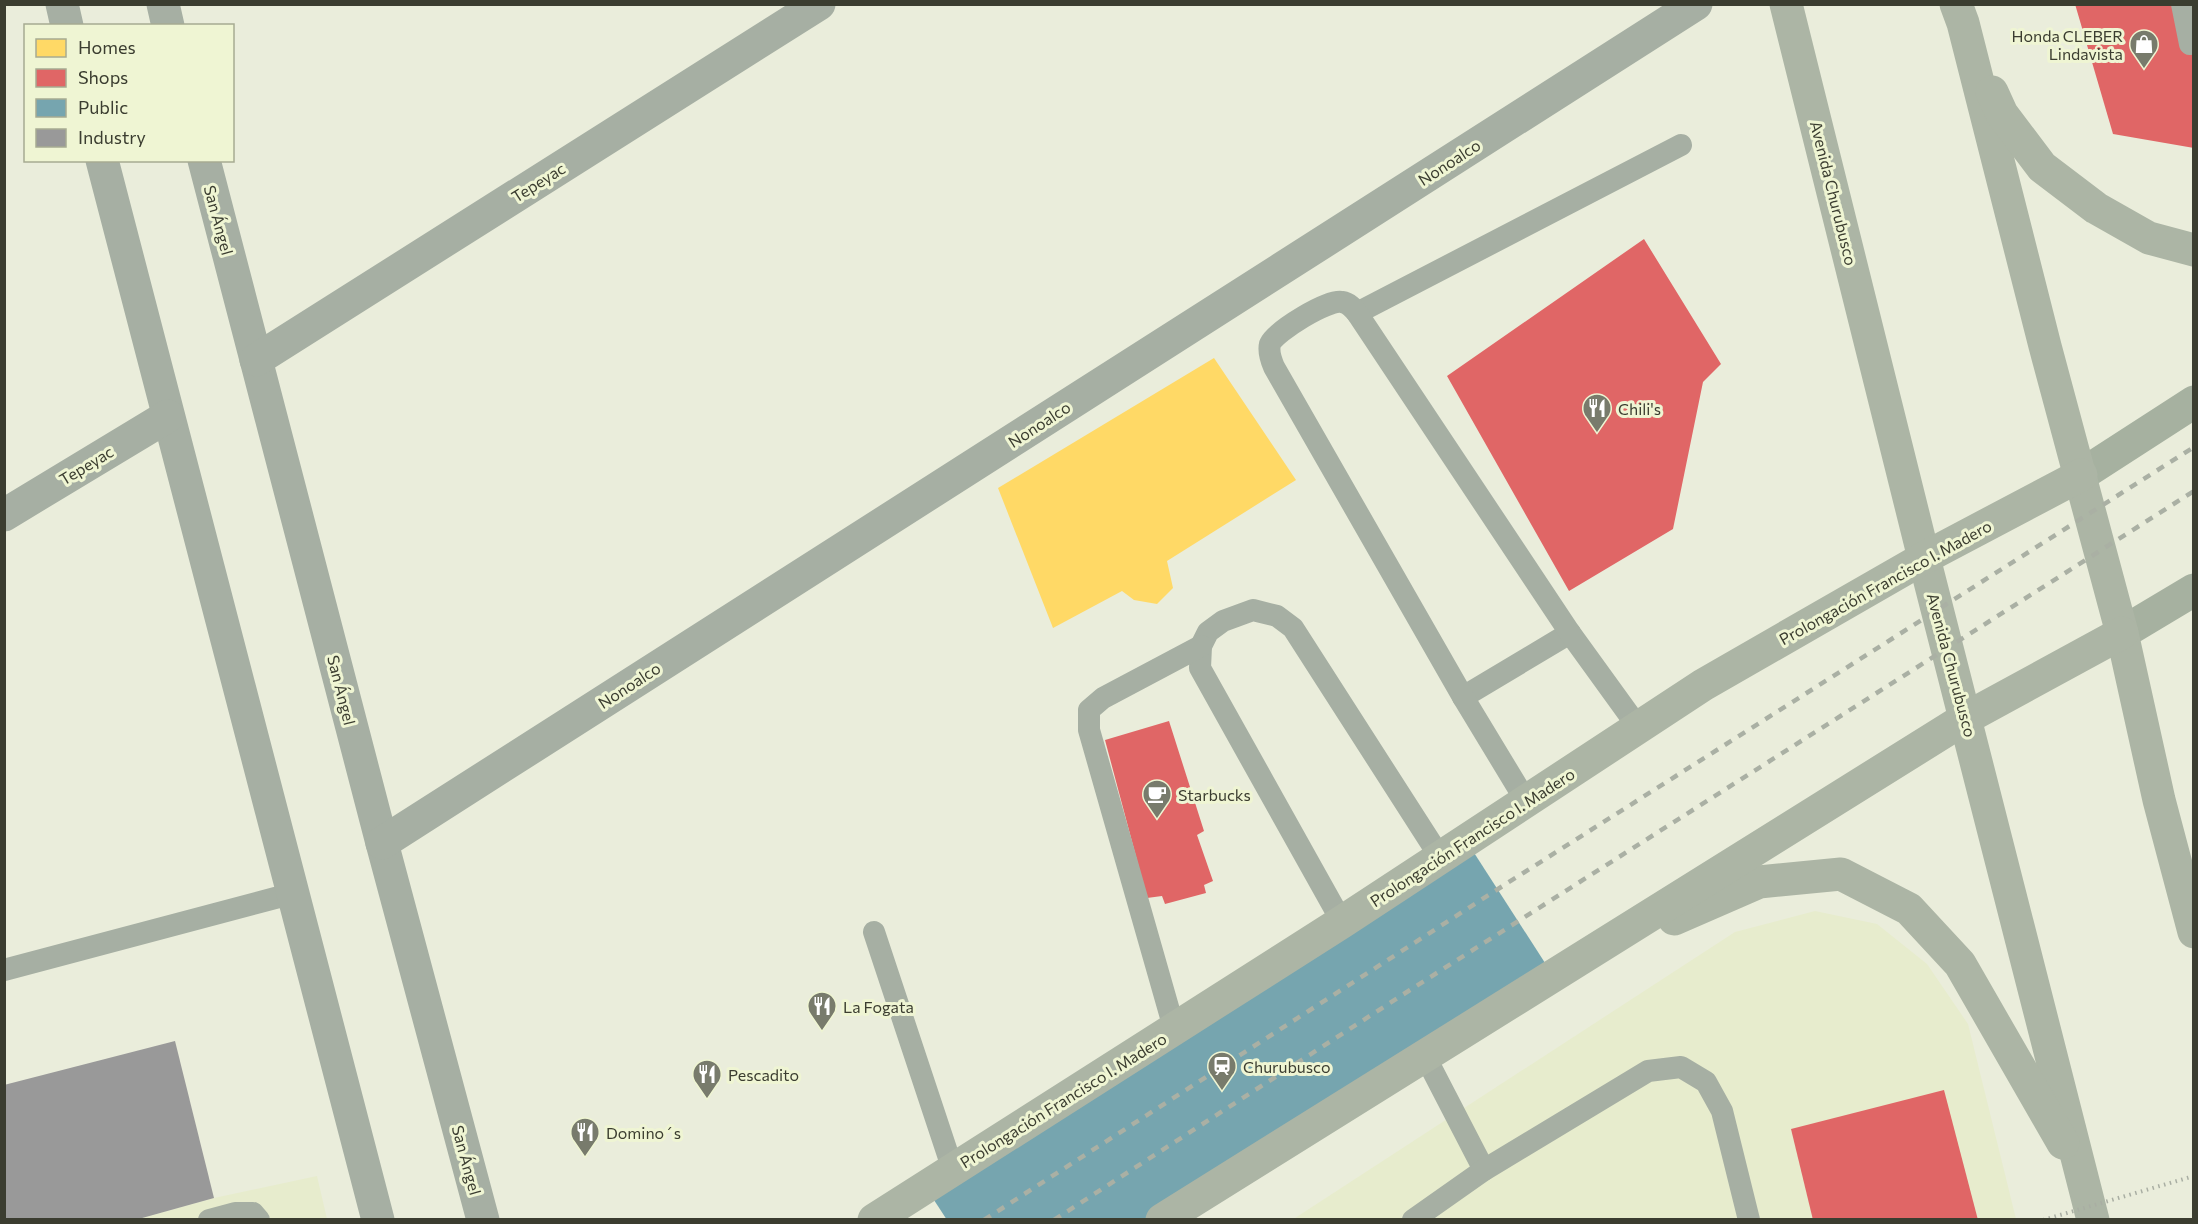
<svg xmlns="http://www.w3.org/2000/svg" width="2198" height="1224" font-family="Commissioner,sans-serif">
<rect width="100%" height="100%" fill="#eaeddb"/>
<!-- built -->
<g fill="#e7eccd">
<path d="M1815,911L1877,924L1927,964L1968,1024L2016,1219L1292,1220L1735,932Z"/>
<path d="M317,1176L327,1219L135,1220L214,1198Z"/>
</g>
<!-- homes -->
<path fill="#ffd966" d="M1214,358L1296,480L1167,561L1173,588L1157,604L1134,600L1122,591L1053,628L998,488Z"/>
<!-- shops -->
<g fill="#e06666">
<path d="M2075,4H2194V148L2113,134Z"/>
<path d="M1644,239L1721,364L1703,382L1673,529L1569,591L1447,376Z"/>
<path d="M1169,721L1204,831L1197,835L1213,881L1204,885L1206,893L1165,904L1162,896L1147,898L1105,740Z"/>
<path d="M1944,1090L1978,1220H1813L1791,1129Z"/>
</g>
<!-- public -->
<path fill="#76a5af" d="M1460,831L1556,980L1181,1220H947L919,1177Z"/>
<!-- industry -->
<path fill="#999" d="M175,1041L214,1198L135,1220H4V1085Z"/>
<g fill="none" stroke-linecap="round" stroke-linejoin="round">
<!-- lane -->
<g stroke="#a6afa3" stroke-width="22">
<path d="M2182,4L2190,44L2194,43"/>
<path d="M1357,313L1681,145"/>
<path d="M1463,697L1570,633"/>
<path d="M1526,801L1463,697L1274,367C1271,360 1268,352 1270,344C1276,331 1328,299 1342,302C1349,303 1353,308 1357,313L1570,633L1638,727"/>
<path d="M1342,922L1200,668L1201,646L1208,632L1223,621L1253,610L1277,616L1293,628L1440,857"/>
<path d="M874,932L953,1170"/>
<path d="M4,970L294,893"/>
<path d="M1174,1028L1089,730V710L1103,698L1201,646"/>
<path d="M1425,1056L1484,1170"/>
<path d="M209,1220L235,1213H253L259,1220"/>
<path d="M1413,1220L1484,1170L1648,1071L1681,1067L1706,1082L1722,1111L1749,1220"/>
</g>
<!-- street -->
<g stroke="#a6afa3" stroke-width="33">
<path d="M62,4L67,26"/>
<path d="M163,4L168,26"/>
<path d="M102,160L378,1220"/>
<path d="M204,160L382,843L483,1220"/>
<path d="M256,360L819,4"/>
<path d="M4,515L168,416"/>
<path d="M382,843L1696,4"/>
</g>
<!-- primary -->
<g stroke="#a6b1a0" stroke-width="33">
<path d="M2081,475L2194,402"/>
<path d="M2122,633L2194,590"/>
</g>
<!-- highway -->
<g stroke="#acb5a5" stroke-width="33">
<path d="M1786,4L1924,558L2093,1220"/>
<path d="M1956,4L1963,23L2045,346L2122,633L2159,800L2194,932"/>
<path d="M1992,92L2002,114L2042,167L2096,208L2149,238L2194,250"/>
<path d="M1674,919L1759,882L1841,874L1909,909L1960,964L2063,1143"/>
<path d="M874,1220L1342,922L1703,685L1924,558L2081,475"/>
<path d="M1162,1220L1966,718L2122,633"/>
</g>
<!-- rail -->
<g stroke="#aab0a4" stroke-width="4.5" stroke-dasharray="8 8" stroke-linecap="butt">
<path d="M984,1220L1498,889L2194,447"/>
<path d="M1054,1220L1410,990L2194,491"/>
</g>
<!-- path-bridge -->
<path stroke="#a9aea3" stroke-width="4" stroke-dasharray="1.5 4.5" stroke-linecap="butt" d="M2043,1220L2194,1176"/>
</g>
<!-- icons -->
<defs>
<g id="shop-pin" transform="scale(1.5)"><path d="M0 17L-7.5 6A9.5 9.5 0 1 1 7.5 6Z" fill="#787b6c" stroke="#eff5d3"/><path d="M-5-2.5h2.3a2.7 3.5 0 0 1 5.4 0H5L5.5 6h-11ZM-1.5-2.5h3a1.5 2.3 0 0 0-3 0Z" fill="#fff"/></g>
<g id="restaurant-pin" transform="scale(1.5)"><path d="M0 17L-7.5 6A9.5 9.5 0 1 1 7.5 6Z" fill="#787b6c" stroke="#eff5d3"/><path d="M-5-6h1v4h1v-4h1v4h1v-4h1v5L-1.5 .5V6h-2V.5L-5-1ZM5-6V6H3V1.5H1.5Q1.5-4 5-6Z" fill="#fff"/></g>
<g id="cafe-pin" transform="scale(1.5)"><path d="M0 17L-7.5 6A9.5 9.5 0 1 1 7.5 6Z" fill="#787b6c" stroke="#eff5d3"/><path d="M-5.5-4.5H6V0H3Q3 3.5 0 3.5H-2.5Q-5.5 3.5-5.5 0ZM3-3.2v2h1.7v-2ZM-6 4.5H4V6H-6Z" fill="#fff"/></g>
<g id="station-pin" transform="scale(1.5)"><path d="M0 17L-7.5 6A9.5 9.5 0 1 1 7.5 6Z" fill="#787b6c" stroke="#eff5d3"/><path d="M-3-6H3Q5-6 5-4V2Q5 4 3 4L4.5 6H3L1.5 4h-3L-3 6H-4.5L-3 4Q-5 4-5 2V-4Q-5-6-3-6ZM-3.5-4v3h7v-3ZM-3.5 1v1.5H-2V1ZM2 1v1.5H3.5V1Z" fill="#fff"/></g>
</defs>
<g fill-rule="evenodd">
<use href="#shop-pin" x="2144" y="44"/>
<use href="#restaurant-pin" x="1597" y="408"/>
<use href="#cafe-pin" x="1157" y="794"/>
<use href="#restaurant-pin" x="822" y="1006"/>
<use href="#station-pin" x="1222" y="1066"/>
<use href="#restaurant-pin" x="707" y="1074"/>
<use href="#restaurant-pin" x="585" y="1132"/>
</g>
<g text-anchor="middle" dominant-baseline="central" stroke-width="6" stroke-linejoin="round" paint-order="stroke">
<!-- poi labels -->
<g font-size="16" fill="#3b3d30" stroke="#eff5d3" text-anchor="start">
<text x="2123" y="35" text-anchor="end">Honda CLEBER<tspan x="2123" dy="18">Lindavista</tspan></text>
<text x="1618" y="408">Chili's</text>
<text x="1178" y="794">Starbucks</text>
<text x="843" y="1006">La Fogata</text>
<text x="1243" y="1066">Churubusco</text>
<text x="728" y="1074">Pescadito</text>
<text x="606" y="1132">Domino´s</text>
</g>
<!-- street labels -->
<g font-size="16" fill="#3b3d30" stroke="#eff5d3">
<text transform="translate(1449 162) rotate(-33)">Nonoalco</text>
<text transform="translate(538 182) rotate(-32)">Tepeyac</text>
<text transform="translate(1834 193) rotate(76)">Avenida Churubusco</text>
<text transform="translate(219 220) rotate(75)">San Ángel</text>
<text transform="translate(1039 424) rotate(-33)">Nonoalco</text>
<text transform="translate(86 465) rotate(-31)">Tepeyac</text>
<text transform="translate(1885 582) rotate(-29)">Prolongación Francisco I. Madero</text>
<text transform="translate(1952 665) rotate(75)">Avenida Churubusco</text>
<text transform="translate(629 685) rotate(-33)">Nonoalco</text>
<text transform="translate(342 690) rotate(76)">San Ángel</text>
<text transform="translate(1472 837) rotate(-33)">Prolongación Francisco I. Madero</text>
<text transform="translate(1063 1100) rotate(-32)">Prolongación Francisco I. Madero</text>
<text transform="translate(467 1160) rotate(75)">San Ángel</text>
</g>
</g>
<!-- border -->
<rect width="2198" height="1224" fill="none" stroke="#3b3d30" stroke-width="12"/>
<!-- legend -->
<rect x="24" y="24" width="210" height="138" fill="#eff5d3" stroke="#a7ab92" stroke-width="1.5"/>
<rect x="36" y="39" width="30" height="18" fill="#ffd966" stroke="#a7ab92" stroke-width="1.5"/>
<text x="78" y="54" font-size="18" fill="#3b3d30">Homes</text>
<rect x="36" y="69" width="30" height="18" fill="#e06666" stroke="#a7ab92" stroke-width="1.5"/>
<text x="78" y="84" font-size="18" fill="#3b3d30">Shops</text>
<rect x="36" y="99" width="30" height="18" fill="#76a5af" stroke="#a7ab92" stroke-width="1.5"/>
<text x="78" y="114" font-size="18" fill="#3b3d30">Public</text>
<rect x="36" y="129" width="30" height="18" fill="#999999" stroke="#a7ab92" stroke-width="1.5"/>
<text x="78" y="144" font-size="18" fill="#3b3d30">Industry</text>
</svg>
